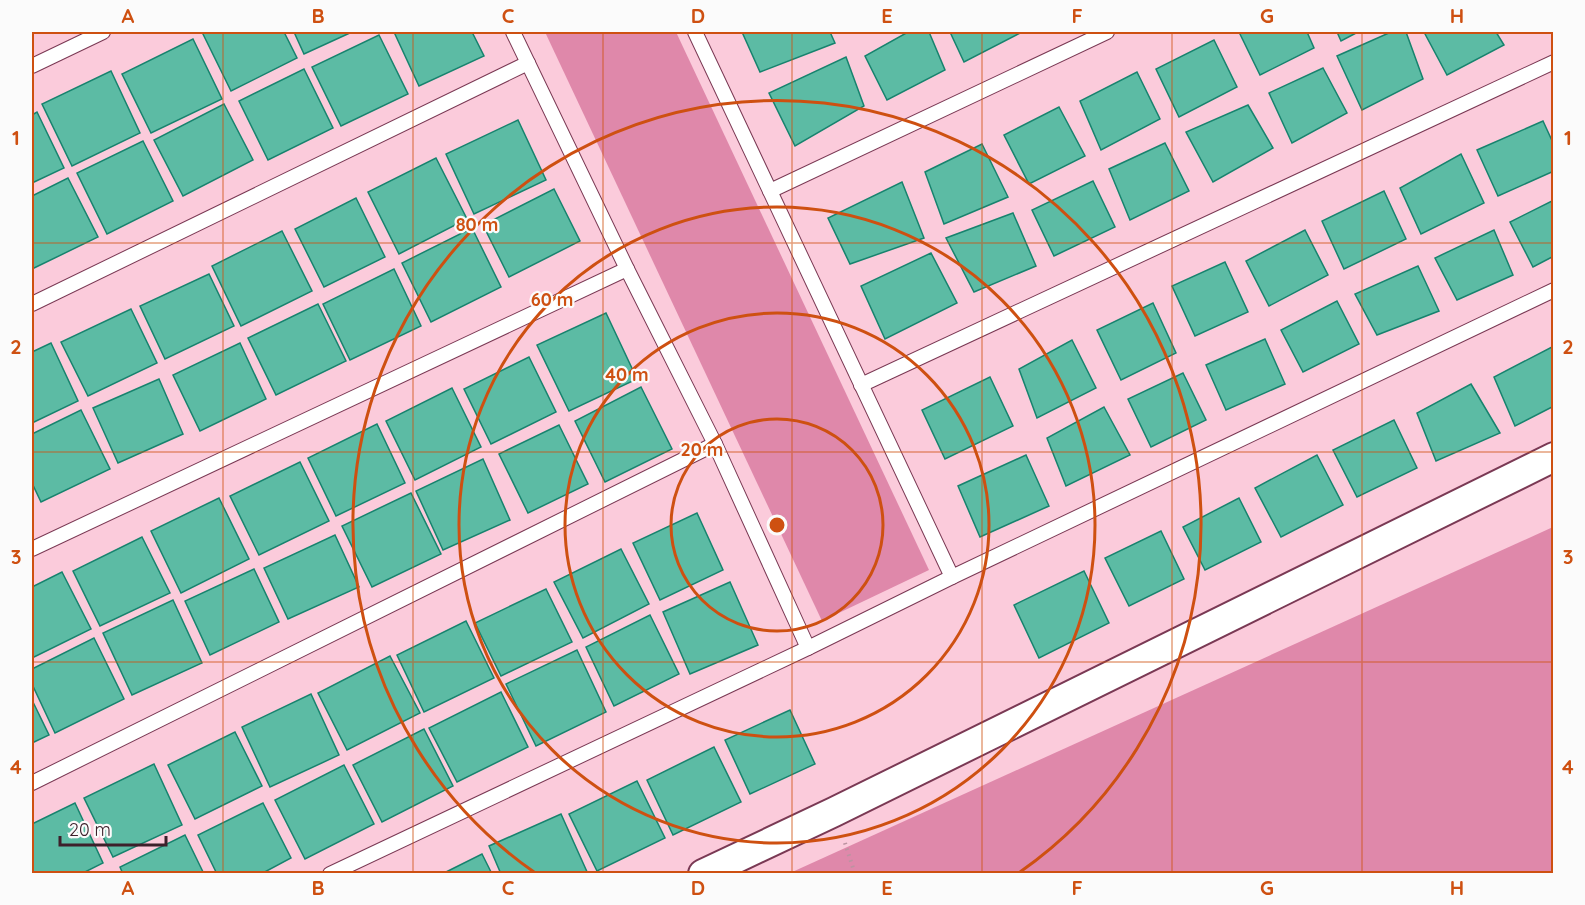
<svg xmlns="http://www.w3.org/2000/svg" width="1585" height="905" font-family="Quicksand,sans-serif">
<rect width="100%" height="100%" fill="#fbcbdb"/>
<!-- green -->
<g fill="#df88aa">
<path d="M545,32H676L929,570L822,621Z"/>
<path d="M1553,527V873H790Z"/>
</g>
<!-- building -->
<g fill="#5cbba4" stroke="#17836e" stroke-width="1.5">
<path d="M202,32H284L297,58L231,91Z"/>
<path d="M294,32H352L304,54Z"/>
<path d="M394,32H472L484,56L419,86Z"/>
<path d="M742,32H830L835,43L760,72Z"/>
<path d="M908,32H929L945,70L887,100L865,56Z"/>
<path d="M950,32H1022L964,62Z"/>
<path d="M1239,32H1307L1314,48L1260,75Z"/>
<path d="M1337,32H1358L1341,41Z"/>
<path d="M1391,32H1406L1423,79L1362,110L1337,56Z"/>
<path d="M1424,32H1496L1504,45L1447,75Z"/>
<path d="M379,35L408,94L341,126L312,67Z"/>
<path d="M193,39L222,99L151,133L122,74Z"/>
<path d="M1214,40L1237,87L1179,117L1156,69Z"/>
<path d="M846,57L864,106L795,146L769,93Z"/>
<path d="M1323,68L1347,113L1292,143L1269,93Z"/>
<path d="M304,69L333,128L268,160L239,101Z"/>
<path d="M111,71L140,133L72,166L42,104Z"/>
<path d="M1137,72L1160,119L1101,150L1080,101Z"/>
<path d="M224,104L253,160L183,196L154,140Z"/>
<path d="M1248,105L1273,148L1213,182L1186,132Z"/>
<path d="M1059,107L1085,156L1029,184L1004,135Z"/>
<path d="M37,112L64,168L32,183V115Z"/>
<path d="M518,120L546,180L474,214L446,154Z"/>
<path d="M1543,121L1554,145V171L1498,196L1477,150Z"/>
<path d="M143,141L173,201L107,234L77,173Z"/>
<path d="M1165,143L1189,191L1130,220L1109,169Z"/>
<path d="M982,144L1008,197L944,224L925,172Z"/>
<path d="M1461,154L1484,203L1421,234L1400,188Z"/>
<path d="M436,158L467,219L399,254L368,192Z"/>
<path d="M68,178L98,237L32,269V196Z"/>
<path d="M1093,181L1115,227L1054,256L1032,210Z"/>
<path d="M902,182L924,238L850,264L828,218Z"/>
<path d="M554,189L580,241L509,277L483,225Z"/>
<path d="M1384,191L1406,239L1344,269L1322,221Z"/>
<path d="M356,198L385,257L324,287L295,229Z"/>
<path d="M1554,200V256L1533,267L1510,222Z"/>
<path d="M1013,213L1036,266L974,292L946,238Z"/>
<path d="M472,228L501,287L431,322L402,263Z"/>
<path d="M1305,230L1328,275L1269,306L1246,261Z"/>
<path d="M1494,230L1513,275L1457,300L1435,258Z"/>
<path d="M282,231L312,291L241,326L212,266Z"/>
<path d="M931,253L957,303L885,339L861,286Z"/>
<path d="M1225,262L1248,312L1195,336L1172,286Z"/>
<path d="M1418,266L1439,311L1377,335L1355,294Z"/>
<path d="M394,269L421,326L350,360L323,304Z"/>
<path d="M209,274L234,326L165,359L140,306Z"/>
<path d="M1337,301L1359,344L1303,372L1281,330Z"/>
<path d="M1153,303L1176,353L1121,380L1097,330Z"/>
<path d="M318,304L346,361L276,395L248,338Z"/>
<path d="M131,309L157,363L88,396L61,342Z"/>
<path d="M606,313L637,379L569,411L537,345Z"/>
<path d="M1265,339L1285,384L1226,410L1206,365Z"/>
<path d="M1072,340L1096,388L1037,418L1019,369Z"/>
<path d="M51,343L78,401L32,423V352Z"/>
<path d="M240,343L266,399L200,431L173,375Z"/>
<path d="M1552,347L1554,406L1515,426L1494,377Z"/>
<path d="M529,357L556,412L491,444L464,389Z"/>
<path d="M1183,373L1206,420L1151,447L1128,399Z"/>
<path d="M990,377L1013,426L945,459L922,410Z"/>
<path d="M159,379L183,434L118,463L93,408Z"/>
<path d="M1471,384L1500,433L1436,461L1417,413Z"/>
<path d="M641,387L672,449L605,482L575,421Z"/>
<path d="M452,388L481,447L415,480L386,421Z"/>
<path d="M1104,407L1130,455L1066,486L1047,438Z"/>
<path d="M81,410L110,469L41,502L32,483V434Z"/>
<path d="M1394,420L1417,468L1357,497L1333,450Z"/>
<path d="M377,424L405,483L336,516L308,458Z"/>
<path d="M559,425L588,484L528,513L499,454Z"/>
<path d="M1026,455L1049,506L980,537L958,486Z"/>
<path d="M1317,455L1343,505L1281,537L1255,488Z"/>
<path d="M483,459L510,520L443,550L416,491Z"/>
<path d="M300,462L329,521L259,555L230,496Z"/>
<path d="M411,493L441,554L372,587L342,526Z"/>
<path d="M219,498L249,559L181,593L151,531Z"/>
<path d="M1239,498L1261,542L1205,570L1183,527Z"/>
<path d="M697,513L723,570L660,600L633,543Z"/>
<path d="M1161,531L1184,579L1129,606L1105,558Z"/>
<path d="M335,535L359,587L288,619L264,568Z"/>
<path d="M142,537L170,593L100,626L73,571Z"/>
<path d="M621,549L649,604L583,638L554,582Z"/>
<path d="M254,569L279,622L210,655L185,601Z"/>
<path d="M1084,571L1109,623L1039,658L1014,605Z"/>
<path d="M62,572L91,629L32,658V587Z"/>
<path d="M730,582L758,645L690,674L663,612Z"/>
<path d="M546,589L572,642L501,676L475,623Z"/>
<path d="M173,600L202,663L132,695L103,633Z"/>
<path d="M650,615L679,674L614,706L586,647Z"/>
<path d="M466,621L494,678L424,712L397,655Z"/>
<path d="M94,638L124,699L55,733L32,684V669Z"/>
<path d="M577,650L606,712L536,746L506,684Z"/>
<path d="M390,656L420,713L347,750L318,693Z"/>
<path d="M501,692L528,747L457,782L429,728Z"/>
<path d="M311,694L339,755L270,787L242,727Z"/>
<path d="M32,700L49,735L32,743Z"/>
<path d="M790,710L815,764L750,794L725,740Z"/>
<path d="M424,729L453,786L382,822L353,765Z"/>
<path d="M235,732L262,786L195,819L168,765Z"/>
<path d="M714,747L741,802L673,835L647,780Z"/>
<path d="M154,764L182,825L113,857L84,798Z"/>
<path d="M344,765L374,824L305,859L275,800Z"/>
<path d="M637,781L665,838L597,871L569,814Z"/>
<path d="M75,803L103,863L81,874H32V824Z"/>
<path d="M263,803L291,858L261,874H217L198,835Z"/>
<path d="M561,814L588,874H501L489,846Z"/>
<path d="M185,835L204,874H123L120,867Z"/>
<path d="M482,854L492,874H442Z"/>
</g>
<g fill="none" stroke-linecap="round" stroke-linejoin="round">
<!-- lane casing -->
<g stroke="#7a3954" stroke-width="16">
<g id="lane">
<path d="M513,32L627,269L715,444L808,648"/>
<path d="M695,32L952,577L1554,290"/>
<path d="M32,66L103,32"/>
<path d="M770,191L1107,32"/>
<path d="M32,304L528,63"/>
<path d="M861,385L1554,62"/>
<path d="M32,549L627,269"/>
<path d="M32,783L715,444"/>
<path d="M330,874L808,648L952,577"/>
</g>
</g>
<!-- street casing -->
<g stroke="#7a3954" stroke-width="32">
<path id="street" d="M703,874L834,812L1554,457"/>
</g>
<!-- path -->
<path stroke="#bc93a1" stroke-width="4" stroke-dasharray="1.5 4.5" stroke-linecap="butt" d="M845,843L855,874"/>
<!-- lane -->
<use href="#lane" stroke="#fff" stroke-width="14"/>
<!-- street -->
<use href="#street" stroke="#fff" stroke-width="28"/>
</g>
<!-- grid -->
<path fill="none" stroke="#ce5011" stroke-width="1.5" stroke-opacity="0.55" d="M223,32V874M413,32V874M603,32V874M792,32V874M982,32V874M1172,32V874M1362,32V874M32,243H1554M32,452H1554M32,662H1554"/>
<!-- distance rings -->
<g fill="none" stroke="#ce5011" stroke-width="3">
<circle cx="777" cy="525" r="106"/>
<circle cx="777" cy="525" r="212"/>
<circle cx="777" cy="525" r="318"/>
<path d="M534 872A424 424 0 1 1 1020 872"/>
</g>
<circle cx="777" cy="525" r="9" fill="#ce5011" stroke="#fbfbfb" stroke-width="3"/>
<g font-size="18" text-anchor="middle" font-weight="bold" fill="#ce5011" stroke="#fbfbfb" stroke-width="4.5" stroke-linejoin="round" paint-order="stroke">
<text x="477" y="231">80 m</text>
<text x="552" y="306">60 m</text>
<text x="627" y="381">40 m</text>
<text x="702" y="456">20 m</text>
</g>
<!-- border -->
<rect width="1585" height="905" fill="none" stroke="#fbfbfb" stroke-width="66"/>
<!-- scale -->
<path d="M60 836v9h106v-9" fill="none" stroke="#3d202b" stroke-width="3"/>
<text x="69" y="836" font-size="18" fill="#3d202b" stroke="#fbfbfb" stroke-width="4.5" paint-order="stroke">20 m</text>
<rect x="33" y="33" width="1519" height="839" fill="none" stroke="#ce5011" stroke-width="2"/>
<g font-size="20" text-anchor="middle" font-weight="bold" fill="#ce5011">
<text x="128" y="23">A</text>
<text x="318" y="23">B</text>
<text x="508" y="23">C</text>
<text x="698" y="23">D</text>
<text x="887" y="23">E</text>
<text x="1077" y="23">F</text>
<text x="1267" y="23">G</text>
<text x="1457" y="23">H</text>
<text x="16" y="145">1</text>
<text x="1568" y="145">1</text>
<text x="16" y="354">2</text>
<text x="1568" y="354">2</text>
<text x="16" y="564">3</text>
<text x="1568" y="564">3</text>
<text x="16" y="774">4</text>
<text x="1568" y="774">4</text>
<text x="128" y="895">A</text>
<text x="318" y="895">B</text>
<text x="508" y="895">C</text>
<text x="698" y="895">D</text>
<text x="887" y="895">E</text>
<text x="1077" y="895">F</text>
<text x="1267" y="895">G</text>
<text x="1457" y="895">H</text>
</g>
</svg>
